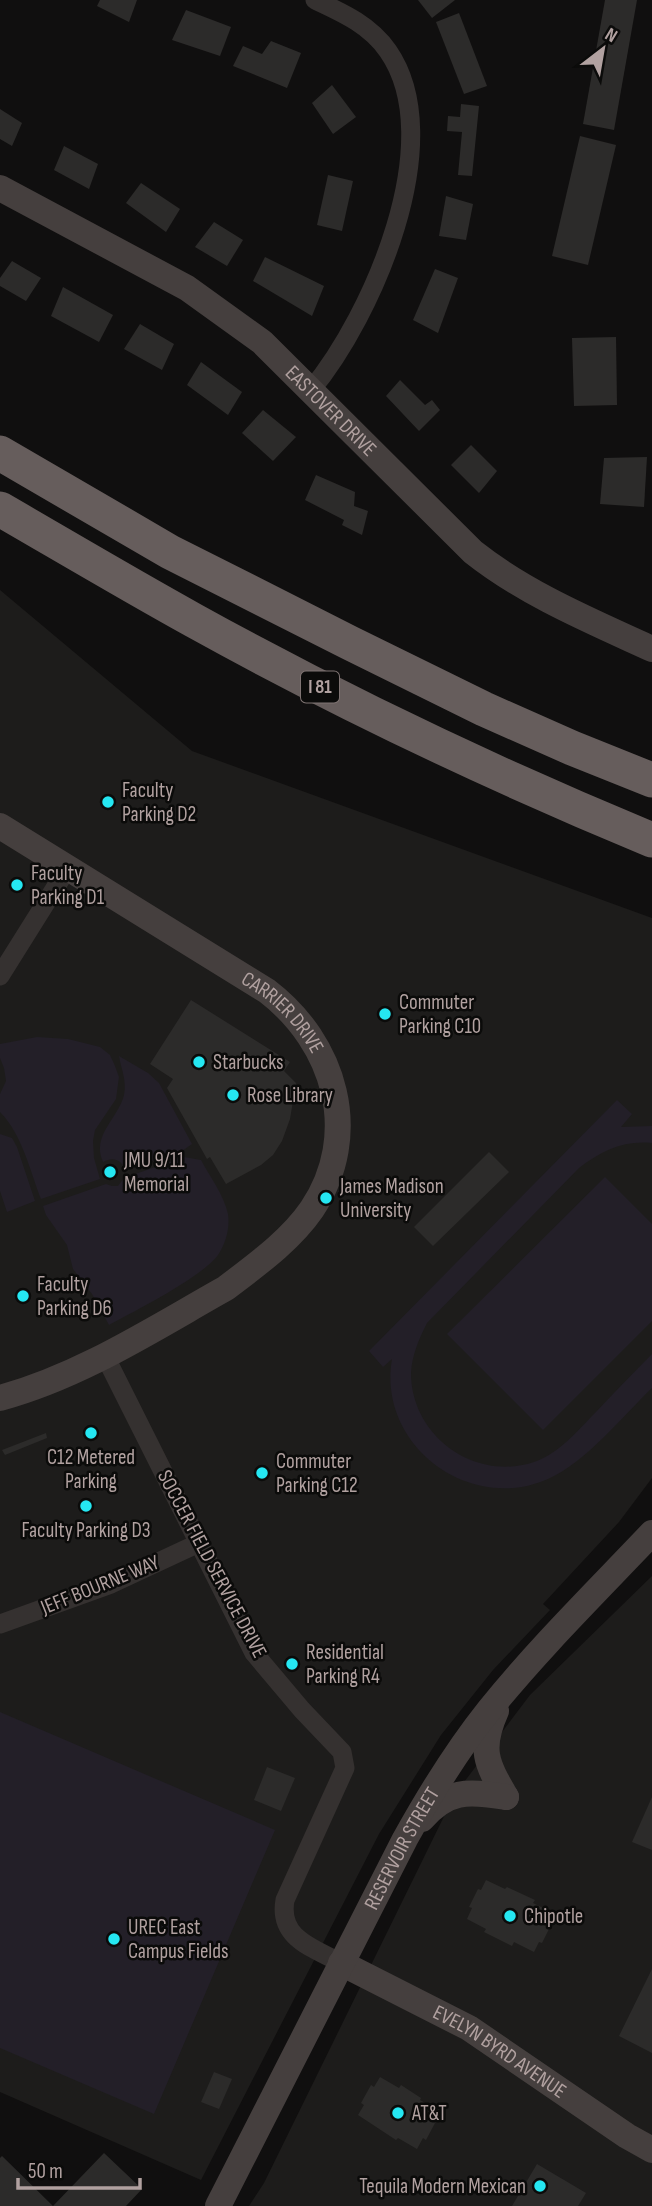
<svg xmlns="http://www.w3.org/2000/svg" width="652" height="2206" font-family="'Sofia Sans Condensed',sans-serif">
<rect width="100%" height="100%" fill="#100f0f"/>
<!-- built -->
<g fill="#1d1c1b">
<path d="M0,590L192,751L652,918V1478L619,1522L543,1604L550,1610L493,1670L441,1735L379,1834L201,2180L0,2092Z"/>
<path d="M652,1576V2206H249L264,2183L455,1794L530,1695Z"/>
</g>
<!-- green -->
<g fill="#231f28">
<path d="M37,1037L68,1039L100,1047L110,1055L115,1066L119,1077L116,1099L95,1130L93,1141L94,1158L100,1179L41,1199C30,1171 22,1134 0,1112V1094L6,1081L4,1068L0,1058V1044Z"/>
<path d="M119,1056L148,1073L159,1083L192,1144L182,1151L126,1170C121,1160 114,1156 103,1162C91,1135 118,1119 124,1095C127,1080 121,1069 119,1056Z"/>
<path d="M617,1100L632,1114L621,1127L652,1126V1143C624,1140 601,1151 579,1168L427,1323C419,1339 412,1355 411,1373C411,1436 475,1482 534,1462C560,1453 577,1431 596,1412C614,1393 633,1373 652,1354V1388C622,1417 586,1462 548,1479C469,1514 377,1445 392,1359L383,1367L369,1351Z"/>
<path d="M0,1134L12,1138L17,1147L35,1201L7,1212L0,1191Z"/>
<path d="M184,1157L201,1160C210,1177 224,1195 228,1214C230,1228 226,1243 218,1255C202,1277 135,1311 109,1325L92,1294L73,1269L67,1245L46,1215L43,1206L106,1184L112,1186H118L124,1178Z"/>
<path d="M605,1177L652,1224V1321L543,1430L447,1334Z"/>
<path d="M0,1712L275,1830L154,2114L0,2048Z"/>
</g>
<!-- building -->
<g fill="#2c2b2a">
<path d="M100,0H137L129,22L97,6Z"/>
<path d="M418,0H455L432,18Z"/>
<path d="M605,0H637L614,130L583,124Z"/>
<path d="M186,10L231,27L220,56L172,40Z"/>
<path d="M459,13L487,86L464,94L436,22Z"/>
<path d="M271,41L301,53L287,88L233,66L243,46L262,54Z"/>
<path d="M332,85L356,117L333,134L312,103Z"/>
<path d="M461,104L479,106L472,176L458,175L462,132L447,131L448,116L460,117Z"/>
<path d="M0,109L22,123L12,146L0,139Z"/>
<path d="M580,136L616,145L588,265L552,256Z"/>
<path d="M64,146L98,164L89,189L54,170Z"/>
<path d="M328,175L353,181L342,231L317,225Z"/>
<path d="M141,183L180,209L166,232L126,203Z"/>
<path d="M446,196L473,204L466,240L439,236Z"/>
<path d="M214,222L243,240L227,266L195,247Z"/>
<path d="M265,257L324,286L312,316L253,281Z"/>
<path d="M12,261L41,278L26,301L0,286V278Z"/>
<path d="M435,269L458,278L438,333L413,320Z"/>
<path d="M63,287L113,315L99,342L51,316Z"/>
<path d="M140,324L174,344L162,370L124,349Z"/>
<path d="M616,337L617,405L574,406L572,338Z"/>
<path d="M201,362L242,392L228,415L187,385Z"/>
<path d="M400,380L425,405L432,400L440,410L419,431L386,396Z"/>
<path d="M263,410L296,437L273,461L242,433Z"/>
<path d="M471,445L497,471L479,493L451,465Z"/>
<path d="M647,457L644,507L600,504L604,458Z"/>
<path d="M316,475L355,492L354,506L368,511L362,535L342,525L344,520L305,500Z"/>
<path d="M191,1000L290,1062L284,1071L296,1083L290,1119L282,1141L273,1155L261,1165L226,1184L210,1157L207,1159L167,1088L173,1079L150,1064Z"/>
<path d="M489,1152L509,1172L433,1246L414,1227Z"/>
<path d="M46,1433L47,1438L5,1455L2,1450Z"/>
<path d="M267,1767L295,1778L281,1811L254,1800Z"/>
<path d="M652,1797V1850L632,1842Z"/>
<path d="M486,1880L505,1889L507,1887L535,1900L533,1903L553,1913L548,1924L551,1925L542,1943L539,1942L534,1952L514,1942L512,1946L484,1932L486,1929L467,1919L472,1908L469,1907L478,1889L481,1890Z"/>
<path d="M652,1969V2053L619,2036Z"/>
<path d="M214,2072L232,2079L219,2109L201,2102Z"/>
<path d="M380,2077L399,2088L401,2085L421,2098L420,2100L439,2111L433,2122L435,2123L426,2140L423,2138L417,2149L398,2138L396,2140L358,2115L364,2105L361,2103L371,2085L374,2087Z"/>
<path d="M104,2153L142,2189L126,2206H0V2158L2,2156L53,2206Z"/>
<path d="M537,2164L586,2193L578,2206H512Z"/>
</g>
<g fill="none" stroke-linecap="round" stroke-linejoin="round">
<!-- street -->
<g stroke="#353130" stroke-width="19">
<path d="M311,390C372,317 450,140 388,51C370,25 343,13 315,0"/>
<path d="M0,976L67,869"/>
<path d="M105,1356L254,1653L302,1710L342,1752L345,1768L285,1900C278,1939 314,1948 341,1963"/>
<path d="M0,1624L111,1584L199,1543"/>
</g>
<!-- secondary -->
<g stroke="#453f3e" stroke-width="26">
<path id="s1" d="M0,188L187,288L262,342L473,552C526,594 591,621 652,649"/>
<path id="s2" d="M0,826L267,991C335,1043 362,1134 312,1209C290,1241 256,1265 226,1288C153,1329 81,1376 0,1398"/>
<path d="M496,1711C479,1749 486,1763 506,1797"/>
<path d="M422,1819C449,1788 469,1792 506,1797"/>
<path id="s3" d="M341,1963L469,2028L627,2136L652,2150"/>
<path id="s4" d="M218,2206L405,1839C430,1794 457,1750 489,1710C539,1648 597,1591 652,1533"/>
</g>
<!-- highway -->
<g stroke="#665d5c" stroke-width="35">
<path d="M0,453L170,552L350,643L484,709L572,748L652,780"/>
<path d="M0,509C64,546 128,584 193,620C341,702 495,775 652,840"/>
</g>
</g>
<!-- markers -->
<g fill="#25e7f2" stroke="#0b0b0a" stroke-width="2.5">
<circle cx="108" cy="802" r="7"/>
<circle cx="17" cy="885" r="7"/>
<circle cx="385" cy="1014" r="7"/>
<circle cx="199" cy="1062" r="7"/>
<circle cx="233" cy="1095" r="7"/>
<circle cx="110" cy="1172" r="7"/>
<circle cx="326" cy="1198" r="7"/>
<circle cx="23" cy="1296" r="7"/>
<circle cx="91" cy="1433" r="7"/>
<circle cx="262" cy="1473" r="7"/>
<circle cx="86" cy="1506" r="7"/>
<circle cx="292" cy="1664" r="7"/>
<circle cx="510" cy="1916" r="7"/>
<circle cx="114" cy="1939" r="7"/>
<circle cx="398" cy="2113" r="7"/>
<circle cx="540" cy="2186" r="7"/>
</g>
<g text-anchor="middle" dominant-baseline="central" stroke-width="5" stroke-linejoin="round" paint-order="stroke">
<!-- shield labels -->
<rect fill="#0b0b0a" stroke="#7f7473" stroke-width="2" x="301" y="671.5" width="38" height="31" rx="5"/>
<g font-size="19" font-weight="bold" fill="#b1a1a0">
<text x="320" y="687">I 81</text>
</g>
<!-- street labels -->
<g font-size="21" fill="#b1a1a0" stroke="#0b0b0a">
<text stroke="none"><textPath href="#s1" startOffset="402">EASTOVER DRIVE</textPath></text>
<text stroke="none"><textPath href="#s2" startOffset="340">CARRIER DRIVE</textPath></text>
<text transform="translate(212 1564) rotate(62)">SOCCER FIELD SERVICE DRIVE</text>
<text transform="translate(100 1585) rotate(-22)">JEFF BOURNE WAY</text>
<text stroke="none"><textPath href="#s4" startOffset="402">RESERVOIR STREET</textPath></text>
<text stroke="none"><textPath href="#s3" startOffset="182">EVELYN BYRD AVENUE</textPath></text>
</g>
<!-- poi labels -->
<g font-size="21" fill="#b1a1a0" stroke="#0b0b0a" text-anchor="start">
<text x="122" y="790">Faculty<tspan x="122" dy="24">Parking D2</tspan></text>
<text x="31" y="873">Faculty<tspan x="31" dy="24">Parking D1</tspan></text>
<text x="399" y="1002">Commuter<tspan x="399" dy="24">Parking C10</tspan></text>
<text x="213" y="1062">Starbucks</text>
<text x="247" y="1095">Rose Library</text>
<text x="124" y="1160">JMU 9/11<tspan x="124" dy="24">Memorial</tspan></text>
<text x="340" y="1186">James Madison<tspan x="340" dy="24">University</tspan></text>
<text x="37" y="1284">Faculty<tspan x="37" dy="24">Parking D6</tspan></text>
<text x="91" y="1457" text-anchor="middle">C12 Metered<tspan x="91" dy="24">Parking</tspan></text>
<text x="276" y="1461">Commuter<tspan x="276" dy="24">Parking C12</tspan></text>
<text x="86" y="1530" text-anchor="middle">Faculty Parking D3</text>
<text x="306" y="1652">Residential<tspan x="306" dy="24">Parking R4</tspan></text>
<text x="524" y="1916">Chipotle</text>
<text x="128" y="1927">UREC East<tspan x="128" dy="24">Campus Fields</tspan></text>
<text x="412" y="2113">AT&amp;T</text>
<text x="526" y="2186" text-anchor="end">Tequila Modern Mexican</text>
</g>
</g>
<!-- north arrow -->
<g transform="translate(603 49) rotate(31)" stroke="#0b0b0a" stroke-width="5" paint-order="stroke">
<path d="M0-5L12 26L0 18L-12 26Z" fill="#b1a1a0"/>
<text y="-10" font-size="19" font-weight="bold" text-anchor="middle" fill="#b1a1a0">N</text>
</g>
<!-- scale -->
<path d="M18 2178v10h122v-10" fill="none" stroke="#b1a1a0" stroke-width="3.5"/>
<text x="28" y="2178" font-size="21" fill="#b1a1a0" stroke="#0b0b0a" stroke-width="5" paint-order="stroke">50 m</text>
</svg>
